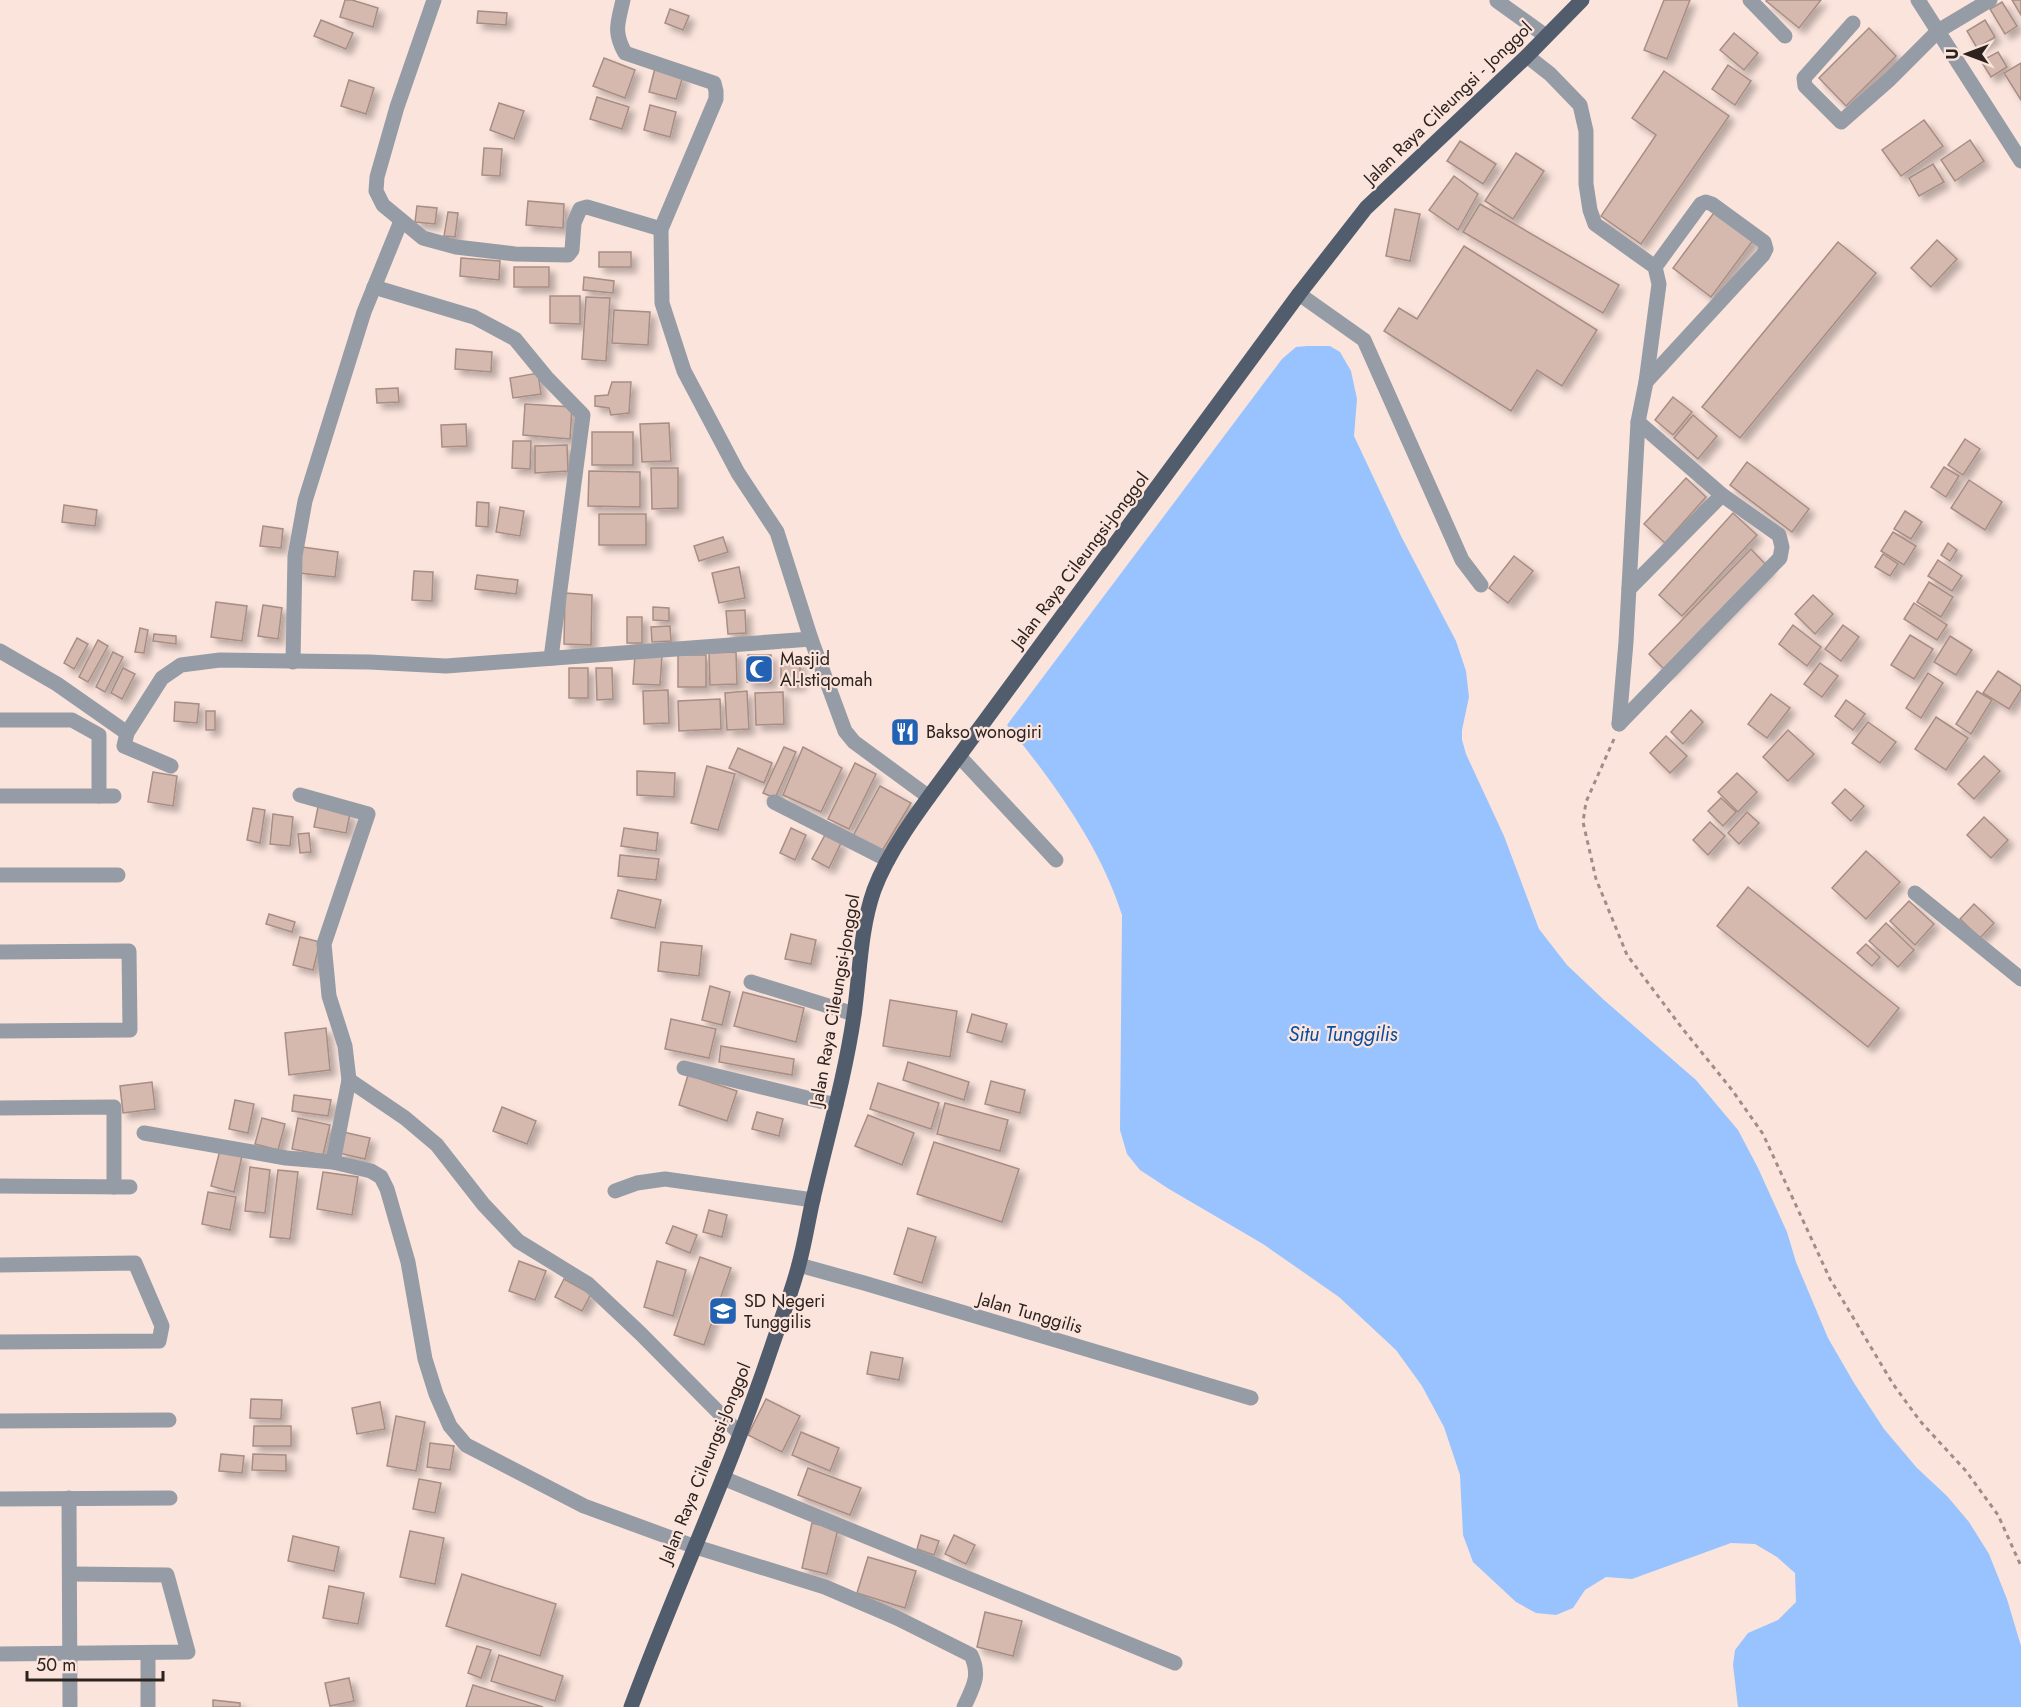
<svg xmlns="http://www.w3.org/2000/svg" width="2021" height="1707" font-family="Jost,sans-serif">
<defs>
<filter id="shadow"><feDropShadow dx="5.5" dy="5.5" stdDeviation="3" flood-color="#0004"/></filter>
</defs>
<rect width="100%" height="100%" fill="#fbe4dc"/>
<!-- water -->
<path fill="#99c3fe" d="M1307,346H1330L1340,352L1351,371L1357,399L1354,436L1401,536L1456,641L1466,671L1469,697L1462,730V740L1466,754L1504,836L1539,929L1567,965L1604,1000L1696,1080L1738,1130L1758,1168L1787,1232L1796,1262L1828,1338L1854,1383L1884,1429L1917,1468L1947,1496L1969,1522L1989,1554L2007,1599L2021,1646V1707H1738L1733,1665L1735,1650L1748,1633L1778,1620L1796,1602L1795,1573L1777,1557L1755,1544L1731,1543L1632,1579L1606,1577L1585,1590L1573,1608L1556,1615L1536,1613L1516,1602L1473,1562L1463,1535L1460,1475L1444,1427L1422,1386L1396,1350L1339,1297L1263,1244L1169,1189L1140,1170L1127,1154L1120,1130L1122,915C1100,845 1053,782 1007,725L1282,359L1296,347Z"/>
<!-- building -->
<g fill="#d5b9af" stroke="#a88d84" stroke-width="1.5" filter="url(#shadow)">
<path d="M345,0H352L378,8L373,27L340,17Z"/>
<path d="M1664,0H1690L1667,59L1644,50Z"/>
<path d="M1767,0H1821L1799,28L1766,1Z"/>
<path d="M2012,0H2021V15Z"/>
<path d="M2002,2L2017,26L2005,34L1990,9Z"/>
<path d="M670,9L689,16L683,30L665,23Z"/>
<path d="M478,11L507,13L506,25L477,23Z"/>
<path d="M321,20L353,33L346,49L314,36Z"/>
<path d="M1985,20L1995,37L1977,48L1967,31Z"/>
<path d="M1869,28L1896,56L1846,106L1819,78Z"/>
<path d="M1734,33L1758,53L1744,70L1720,50Z"/>
<path d="M1998,52L2007,67L1991,77L1981,61Z"/>
<path d="M604,58L635,70L625,98L593,86Z"/>
<path d="M2021,63V100L2004,73Z"/>
<path d="M1728,65L1751,81L1735,105L1712,89Z"/>
<path d="M655,68L683,76L676,99L649,92Z"/>
<path d="M1664,71L1729,116L1641,244L1601,216L1656,135L1632,118Z"/>
<path d="M349,80L374,88L366,114L341,106Z"/>
<path d="M597,97L629,107L622,129L590,119Z"/>
<path d="M499,103L524,111L514,139L490,130Z"/>
<path d="M650,105L676,112L670,137L644,130Z"/>
<path d="M1924,120L1943,146L1901,176L1882,150Z"/>
<path d="M1970,140L1984,161L1955,181L1941,160Z"/>
<path d="M1460,141L1496,164L1483,184L1447,161Z"/>
<path d="M484,148L502,149L500,176L482,175Z"/>
<path d="M1516,153L1544,171L1513,219L1485,201Z"/>
<path d="M1933,164L1944,182L1919,196L1909,178Z"/>
<path d="M1454,176L1478,194L1458,230L1429,210Z"/>
<path d="M528,201L564,204L563,228L526,225Z"/>
<path d="M1480,204L1619,285L1603,313L1463,232Z"/>
<path d="M417,206L437,208L435,224L415,222Z"/>
<path d="M1395,209L1420,214L1410,261L1386,256Z"/>
<path d="M1716,210L1754,239L1711,297L1673,268Z"/>
<path d="M448,212L458,213L455,237L444,236Z"/>
<path d="M1937,240L1957,259L1931,287L1911,268Z"/>
<path d="M1838,242L1876,273L1740,438L1702,407Z"/>
<path d="M1464,246L1597,330L1562,386L1537,370L1511,411L1384,331L1399,308L1417,319Z"/>
<rect x="599" y="252" width="32" height="15"/>
<path d="M461,258L500,261L499,280L460,276Z"/>
<rect x="514" y="267" width="35" height="20"/>
<path d="M584,277L614,281L613,293L583,290Z"/>
<path d="M550,296H580V324L550,323Z"/>
<path d="M586,297L610,298L606,361L582,359Z"/>
<path d="M614,310L650,312L648,345L612,343Z"/>
<path d="M456,349L492,352L491,372L455,369Z"/>
<path d="M538,373L541,394L513,398L510,378Z"/>
<path d="M612,382H631L629,413L611,415L609,408L595,406V396L608,395Z"/>
<path d="M398,388L399,402L377,403L376,389Z"/>
<path d="M1673,397L1692,412L1673,435L1655,420Z"/>
<path d="M525,404L572,407L570,439L523,435Z"/>
<path d="M1693,415L1717,436L1698,459L1674,438Z"/>
<path d="M669,423L671,461L642,462L640,424Z"/>
<path d="M466,424L467,446L442,447L441,425Z"/>
<rect x="592" y="432" width="41" height="33"/>
<path d="M1965,439L1980,449L1963,475L1948,465Z"/>
<path d="M513,441H531L530,469L512,468Z"/>
<path d="M567,445L568,471L535,473V446Z"/>
<path d="M1747,462L1809,509L1792,532L1730,485Z"/>
<path d="M1944,467L1959,476L1946,497L1931,487Z"/>
<path d="M651,468H678V508L652,509Z"/>
<path d="M589,471L640,472V507L588,506Z"/>
<path d="M1686,478L1706,497L1665,543L1644,524Z"/>
<path d="M1969,480L2002,502L1985,530L1951,508Z"/>
<path d="M477,502L489,503L488,527L476,526Z"/>
<path d="M64,505L97,510L95,526L62,522Z"/>
<path d="M500,507L524,511L520,536L496,532Z"/>
<path d="M1905,511L1922,522L1911,539L1894,529Z"/>
<path d="M1733,513L1757,535L1682,616L1659,595Z"/>
<rect x="599" y="514" width="47" height="31"/>
<path d="M263,526L283,529L281,548L260,546Z"/>
<path d="M1893,532L1916,546L1904,565L1881,551Z"/>
<path d="M723,537L728,552L699,561L694,546Z"/>
<path d="M1948,543L1957,550L1950,561L1941,555Z"/>
<path d="M302,547L338,552L335,577L299,573Z"/>
<path d="M1751,549L1769,568L1667,672L1649,654Z"/>
<path d="M1883,554L1898,564L1890,576L1875,567Z"/>
<path d="M1514,556L1533,571L1508,603L1489,588Z"/>
<path d="M1938,560L1962,576L1952,591L1928,576Z"/>
<path d="M739,567L745,598L719,603L712,573Z"/>
<path d="M414,571L433,572L432,601L412,600Z"/>
<path d="M477,575L518,580L516,594L475,589Z"/>
<path d="M1929,582L1953,597L1941,617L1917,602Z"/>
<path d="M565,593L592,595L591,645L564,644Z"/>
<path d="M1813,595L1833,614L1815,634L1795,614Z"/>
<path d="M216,602L247,606L242,641L211,637Z"/>
<path d="M1914,603L1947,625L1937,640L1904,619Z"/>
<path d="M263,605L282,608L278,639L258,636Z"/>
<path d="M653,607L669,608V621L653,620Z"/>
<path d="M745,610L746,633L728,634L726,611Z"/>
<rect x="627" y="617" width="15" height="26"/>
<path d="M1793,625L1821,647L1807,666L1779,644Z"/>
<path d="M1843,625L1859,637L1841,661L1825,649Z"/>
<path d="M670,626L671,641L652,642L651,627Z"/>
<path d="M140,628L148,630L144,653L135,652Z"/>
<path d="M154,634L176,636V644L153,641Z"/>
<path d="M1910,635L1933,649L1914,679L1891,665Z"/>
<path d="M1950,636L1972,650L1956,675L1934,662Z"/>
<path d="M77,638L88,644L74,669L64,663Z"/>
<path d="M98,640L108,646L88,682L79,677Z"/>
<path d="M113,652L123,657L105,692L96,687Z"/>
<path d="M736,652L737,684L710,685L709,653Z"/>
<path d="M635,655L662,656L660,685L633,684Z"/>
<rect x="678" y="655" width="28" height="32"/>
<path d="M748,655H771V683L747,682Z"/>
<rect x="781" y="661" width="19" height="24"/>
<path d="M1820,663L1838,676L1822,697L1804,684Z"/>
<path d="M123,668L135,674L122,699L111,693Z"/>
<rect x="569" y="668" width="19" height="30"/>
<path d="M596,668H612L613,699L597,700Z"/>
<path d="M1998,671L2021,686V690L2009,709L1983,693Z"/>
<path d="M1928,673L1943,683L1921,718L1906,708Z"/>
<path d="M668,690L669,723L644,724L643,691Z"/>
<path d="M747,691L749,729L727,730L725,693Z"/>
<path d="M1977,691L1992,700L1971,734L1956,724Z"/>
<path d="M783,692L784,724L756,725L755,693Z"/>
<path d="M1771,694L1790,708L1767,738L1748,724Z"/>
<path d="M720,699L721,729L679,731L678,701Z"/>
<path d="M1846,700L1865,714L1853,730L1835,716Z"/>
<path d="M175,702L199,704L197,723L174,721Z"/>
<path d="M1691,710L1703,722L1683,744L1671,732Z"/>
<rect x="206" y="711" width="9" height="19"/>
<path d="M1936,717L1968,738L1946,770L1915,749Z"/>
<path d="M1868,722L1896,742L1880,763L1852,743Z"/>
<path d="M1788,730L1814,754L1788,781L1763,757Z"/>
<path d="M1666,736L1687,756L1670,773L1650,753Z"/>
<path d="M784,747L796,752L775,798L763,793Z"/>
<path d="M803,747L842,768L821,812L783,795Z"/>
<path d="M738,748L772,763L764,783L729,768Z"/>
<path d="M1984,756L2000,771L1974,799L1958,784Z"/>
<path d="M855,763L876,774L849,829L828,819Z"/>
<path d="M707,766L735,774L718,830L691,823Z"/>
<path d="M637,771L675,773L674,797L637,795Z"/>
<path d="M153,772L177,776L173,806L148,802Z"/>
<path d="M1737,773L1757,792L1738,812L1718,792Z"/>
<path d="M880,786L911,803L882,851L853,836Z"/>
<path d="M1845,789L1864,806L1851,821L1832,803Z"/>
<path d="M1721,798L1736,812L1723,826L1708,811Z"/>
<path d="M318,807L350,814L346,833L314,827Z"/>
<path d="M253,808L265,810L260,843L247,840Z"/>
<path d="M1747,812L1759,823L1739,844L1728,833Z"/>
<path d="M273,814L293,817L290,846L270,844Z"/>
<path d="M1984,817L2008,840L1991,858L1967,835Z"/>
<path d="M1710,822L1725,836L1708,855L1693,840Z"/>
<path d="M624,828L658,833L656,851L621,846Z"/>
<path d="M791,828L806,835L795,860L780,853Z"/>
<path d="M309,833L311,852L300,853L298,834Z"/>
<path d="M825,835L841,843L829,868L812,859Z"/>
<path d="M1866,851L1900,882L1866,919L1832,888Z"/>
<path d="M620,855L659,859L656,880L618,876Z"/>
<path d="M1748,887L1899,1008L1868,1047L1717,926Z"/>
<path d="M618,890L661,900L655,928L611,918Z"/>
<path d="M1909,901L1934,924L1915,945L1890,921Z"/>
<path d="M1974,904L1994,923L1980,938L1960,919Z"/>
<path d="M269,914L295,922L292,932L266,924Z"/>
<path d="M1886,923L1914,950L1898,967L1869,941Z"/>
<path d="M791,934L816,940L811,964L785,959Z"/>
<path d="M300,937L320,942L313,970L293,965Z"/>
<path d="M661,942L702,946L699,976L658,971Z"/>
<path d="M1866,944L1880,957L1872,966L1857,953Z"/>
<path d="M710,986L730,992L722,1025L702,1020Z"/>
<path d="M743,992L804,1008L796,1042L734,1026Z"/>
<path d="M890,1000L957,1011L950,1057L883,1046Z"/>
<path d="M972,1014L1007,1024L1002,1042L967,1032Z"/>
<path d="M671,1019L716,1029L709,1058L665,1049Z"/>
<path d="M326,1028L330,1070L289,1075L285,1033Z"/>
<path d="M721,1046L794,1059L792,1075L719,1062Z"/>
<path d="M908,1062L969,1082L964,1100L903,1080Z"/>
<path d="M688,1075L737,1091L727,1121L679,1105Z"/>
<path d="M991,1081L1025,1090L1020,1113L985,1104Z"/>
<path d="M152,1082L155,1109L123,1113L120,1086Z"/>
<path d="M878,1083L939,1103L931,1129L870,1109Z"/>
<path d="M294,1095L331,1100L328,1116L292,1111Z"/>
<path d="M235,1100L254,1104L248,1133L229,1129Z"/>
<path d="M945,1103L1008,1120L1000,1151L937,1134Z"/>
<path d="M502,1107L536,1121L527,1144L493,1131Z"/>
<path d="M757,1112L783,1119L779,1136L752,1129Z"/>
<path d="M868,1115L914,1133L902,1165L855,1146Z"/>
<path d="M262,1118L285,1124L278,1150L255,1144Z"/>
<path d="M298,1118L330,1125L323,1155L292,1149Z"/>
<path d="M343,1132L370,1138L365,1159L339,1153Z"/>
<path d="M934,1142L1019,1169L1002,1222L917,1194Z"/>
<path d="M220,1150L242,1156L234,1192L211,1186Z"/>
<path d="M250,1167L270,1170L265,1213L245,1211Z"/>
<path d="M278,1170L298,1172L290,1239L270,1237Z"/>
<path d="M323,1172L358,1177L352,1215L317,1209Z"/>
<path d="M208,1192L236,1197L230,1230L202,1224Z"/>
<path d="M709,1210L727,1215L722,1237L703,1232Z"/>
<path d="M673,1226L697,1235L690,1253L666,1243Z"/>
<path d="M908,1228L936,1237L922,1283L894,1274Z"/>
<path d="M700,1257L731,1268L704,1345L674,1335Z"/>
<path d="M519,1261L546,1271L535,1300L509,1291Z"/>
<path d="M657,1261L686,1270L673,1316L644,1307Z"/>
<path d="M564,1279L591,1294L582,1311L555,1297Z"/>
<path d="M871,1352L903,1358L899,1380L867,1374Z"/>
<path d="M251,1399L282,1400L281,1419L250,1418Z"/>
<path d="M766,1399L800,1416L782,1452L748,1435Z"/>
<path d="M380,1402L385,1429L357,1434L352,1408Z"/>
<path d="M396,1416L425,1422L416,1471L387,1466Z"/>
<path d="M254,1426H291V1446H253Z"/>
<path d="M801,1432L839,1448L830,1471L792,1455Z"/>
<path d="M430,1443L454,1446L450,1470L427,1467Z"/>
<path d="M221,1454L244,1456L242,1473L219,1471Z"/>
<path d="M253,1454L286,1455V1471L252,1470Z"/>
<path d="M808,1468L861,1488L850,1515L798,1495Z"/>
<path d="M419,1479L441,1483L435,1513L413,1509Z"/>
<path d="M812,1523L838,1529L827,1574L802,1568Z"/>
<path d="M410,1531L444,1538L435,1584L400,1577Z"/>
<path d="M921,1535L939,1541L934,1555L917,1549Z"/>
<path d="M954,1535L975,1545L966,1564L945,1554Z"/>
<path d="M293,1536L339,1547L334,1571L288,1561Z"/>
<path d="M868,1557L916,1571L905,1608L857,1593Z"/>
<path d="M462,1574L556,1604L540,1656L446,1626Z"/>
<path d="M329,1586L364,1593L358,1624L323,1618Z"/>
<path d="M985,1612L1022,1621L1013,1656L977,1647Z"/>
<path d="M477,1646L491,1650L481,1678L468,1673Z"/>
<path d="M499,1655L563,1676L555,1701L491,1681Z"/>
<path d="M349,1678L354,1701L330,1706L325,1683Z"/>
<path d="M473,1685L543,1707H466Z"/>
<path d="M213,1700L240,1703V1707H213Z"/>
</g>
<g fill="none" stroke-linecap="round" stroke-linejoin="round">
<!-- path -->
<path stroke="#9f8e87" stroke-width="3" stroke-dasharray="4.5 4.5" stroke-linecap="butt" d="M1614,739L1586,802L1583,822L1596,879L1627,955L1682,1028L1732,1090L1763,1134L1830,1279L1893,1384L1920,1421L1966,1471L1998,1515L2021,1566"/>
<!-- minor -->
<g stroke="#959ca6" stroke-width="15">
<path d="M434,0L397,107L377,177L376,191L383,205L423,238L456,247L515,254L568,255L572,250L574,223L580,209L587,207L661,229"/>
<path d="M623,0C618,23 613,31 625,53L714,83L716,91V99L661,229L662,303L684,371L738,473L777,532L811,639L845,731L854,742L929,797"/>
<path d="M1750,0L1785,36"/>
<path d="M1918,0L2021,161"/>
<path d="M1497,1L1546,36"/>
<path d="M1853,23L1804,78L1805,86L1841,122L1890,79L1938,31L1990,0"/>
<path d="M1527,56L1550,74L1580,105L1586,131V184L1590,210L1595,224L1655,267L1659,284L1646,382L1638,422L1626,642L1619,724"/>
<path d="M374,287L474,317L515,339L547,378L583,415L551,658"/>
<path d="M1299,294L1364,340L1462,560L1481,585"/>
<path d="M1646,382L1763,255L1766,249L1764,242L1712,204L1706,202L1701,204L1655,267"/>
<path d="M1629,589L1722,495"/>
<path d="M0,651L57,684L127,733"/>
<path d="M293,662L295,556L305,501L364,312L401,221"/>
<path d="M0,720H72L99,735V796"/>
<path d="M1619,724L1780,558L1782,547L1779,535L1722,495L1638,422"/>
<path d="M959,756L1056,860"/>
<path d="M171,766L124,746L127,733L162,678L181,665L220,660L369,662L446,666L811,639"/>
<path d="M300,795L368,814L324,944L329,996L345,1046L349,1080L333,1162"/>
<path d="M0,796H114"/>
<path d="M774,802L888,860"/>
<path d="M0,875H118"/>
<path d="M1915,893L2021,979"/>
<path d="M0,952L129,951L130,1030L0,1031"/>
<path d="M751,982L854,1014"/>
<path d="M684,1068L836,1105"/>
<path d="M349,1080L405,1118L437,1145L484,1205L518,1241L588,1284L641,1334L740,1434"/>
<path d="M0,1108L114,1107V1187"/>
<path d="M144,1133L286,1158L333,1162L371,1171L381,1177L387,1189L408,1262L425,1359L436,1394L450,1426L466,1445L584,1506L693,1546L825,1587L897,1618L971,1655C981,1676 973,1687 964,1707"/>
<path d="M0,1186L130,1187"/>
<path d="M615,1191L637,1183L665,1179L813,1200"/>
<path d="M0,1265L135,1263L162,1326L159,1341L0,1342"/>
<path d="M799,1265L864,1283L1251,1398"/>
<path d="M0,1421L169,1420"/>
<path d="M723,1478L1175,1663"/>
<path d="M69,1498L70,1707"/>
<path d="M0,1499L170,1498"/>
<path d="M148,1653V1707"/>
<path d="M0,1654L188,1652L167,1575L70,1574"/>
</g>
<!-- major -->
<path stroke="#515d6d" stroke-width="15" d="M631,1707C676,1586 731,1469 772,1346C781,1319 792,1292 799,1264C805,1242 808,1221 813,1199C827,1138 845,1077 854,1015C860,973 860,930 874,890C891,844 930,796 959,756L1299,294L1366,208L1527,56L1582,0"/>
</g>
<!-- icons -->
<defs>
<g id="mosque-square" transform="scale(1.5)"><rect x="-9" y="-9" width="18" height="18" rx="4" fill="#2362b3" stroke="#fbe4dc"/><path d="M3.5-4.9A6 6 0 1 0 3.5 4.9A5 5 0 1 1 3.5-4.9Z" fill="#fff"/></g>
<g id="restaurant-square" transform="scale(1.5)"><rect x="-9" y="-9" width="18" height="18" rx="4" fill="#2362b3" stroke="#fbe4dc"/><path d="M-5-6h1v4h1v-4h1v4h1v-4h1v5L-1.5 .5V6h-2V.5L-5-1ZM5-6V6H3V1.5H1.5Q1.5-4 5-6Z" fill="#fff"/></g>
<g id="school-square" transform="scale(1.5)"><rect x="-9" y="-9" width="18" height="18" rx="4" fill="#2362b3" stroke="#fbe4dc"/><path d="M0-5L7-2L0 1L-7-2ZM-4 1L0 2.5L4 1V4Q0 6-4 4Z" fill="#fff"/></g>
</defs>
<g fill-rule="evenodd">
<use href="#mosque-square" x="759" y="669"/>
<use href="#restaurant-square" x="905" y="732"/>
<use href="#school-square" x="723" y="1311"/>
</g>
<g text-anchor="middle" dominant-baseline="central" stroke-width="4.5" stroke-linejoin="round" paint-order="stroke">
<!-- street labels -->
<g font-size="18" fill="#2c221e" stroke="#fbe4dc">
<text transform="translate(1448 103) rotate(-44)">Jalan Raya Cileungsi - Jonggol</text>
<text transform="translate(1080 560) rotate(-53)">Jalan Raya Cileungsi-Jonggol</text>
<text transform="translate(835 1000) rotate(-80)">Jalan Raya Cileungsi-Jonggol</text>
<text transform="translate(1030 1313) rotate(16)">Jalan Tunggilis</text>
<text transform="translate(705 1463) rotate(-68)">Jalan Raya Cileungsi-Jonggol</text>
</g>
<!-- poi labels -->
<g font-size="18" fill="#2c221e" stroke="#fbe4dc" text-anchor="start">
<text x="780" y="659">Masjid<tspan x="780" dy="21">Al-Istiqomah</tspan></text>
<text x="926" y="732">Bakso wonogiri</text>
<text x="744" y="1301">SD Negeri<tspan x="744" dy="21">Tunggilis</tspan></text>
</g>
<!-- water labels -->
<g font-size="20" font-style="italic" fill="#044d9f" stroke="#fbe4dc">
<text x="1343" y="1034">Situ Tunggilis</text>
</g>
</g>
<!-- north arrow -->
<g transform="translate(1967 54) rotate(270)" stroke="#fbe4dc" stroke-width="4.5" paint-order="stroke">
<path d="M0-4.5L10 22L0 15L-10 22Z" fill="#2c221e"/>
<text y="-9" font-size="16" font-weight="bold" text-anchor="middle" fill="#2c221e">U</text>
</g>
<!-- scale -->
<path d="M27 1671v9h136v-9" fill="none" stroke="#2c221e" stroke-width="3"/>
<text x="36" y="1671" font-size="18" fill="#2c221e" stroke="#fbe4dc" stroke-width="4.5" paint-order="stroke">50 m</text>
</svg>
